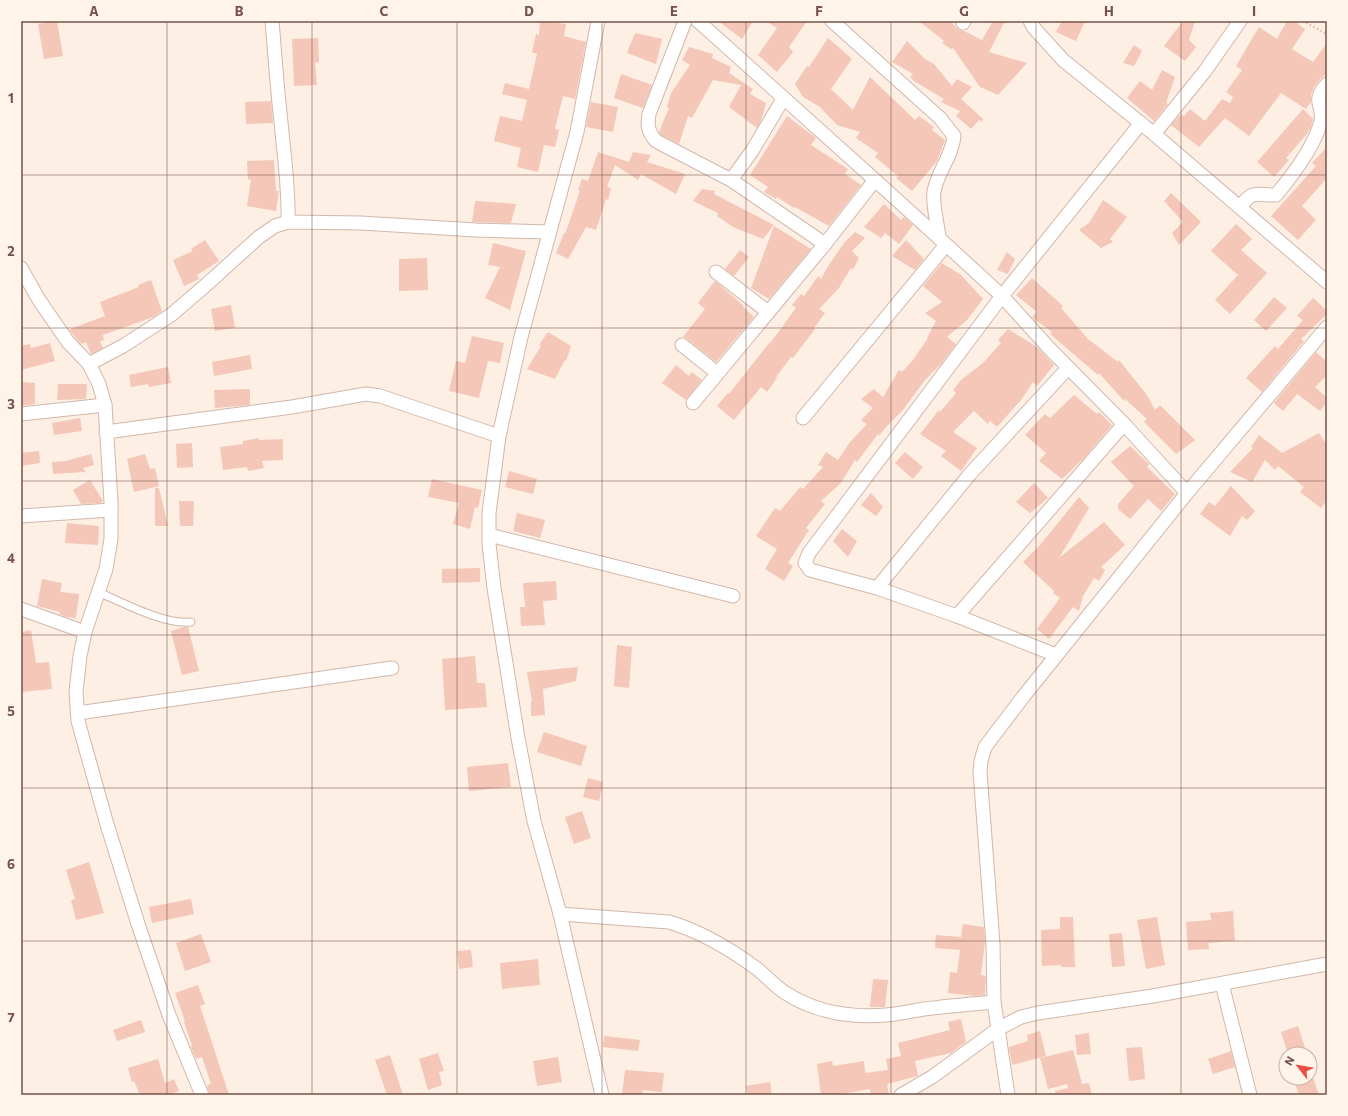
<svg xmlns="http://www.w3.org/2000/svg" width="1348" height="1116" font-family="Commissioner,sans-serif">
<rect width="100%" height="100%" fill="#fdefe3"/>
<!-- building -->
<g fill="#f4c7b9">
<path d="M57,21L63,56L44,59L38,24Z"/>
<path d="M540,21L566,24L564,36L586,42L575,99L563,96L555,129L559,130L555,147L544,145L538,172L517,167L521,148L494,141L500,116L522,121L527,100L502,94L505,83L529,89L537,54L532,52L536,34L539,35Z"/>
<path d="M718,21H753L742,39Z"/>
<path d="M765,21H807L789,47L793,52L777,72L758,55L777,28Z"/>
<path d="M919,21H950L959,30L964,31L982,40L993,21H1005L989,52L1027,63L998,95L980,87L953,48L951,49L942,43L944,41Z"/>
<path d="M1062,21H1085L1076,41L1056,32Z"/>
<path d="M1183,21H1195L1189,40L1196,47L1185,61L1164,46Z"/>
<path d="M1287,21H1294L1305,29L1292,49L1313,62L1327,43V74L1321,78L1314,87L1311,95V102L1306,109L1281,93L1249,136L1225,118L1199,147L1171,125L1181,114L1184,116L1190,109L1205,121L1222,99L1230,103L1233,97L1226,92L1242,70L1236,66L1259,27L1277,39Z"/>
<path d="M635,33L662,39L656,64L627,53Z"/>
<path d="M318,38L319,62L315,63L317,85L294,86L292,39Z"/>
<path d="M828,38L852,59L831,89L853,110L870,77L915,120L919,116L934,127L932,130L945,140L937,161L912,191L896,178L898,176L875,157L878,153L856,138L860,132L837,125L820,107L803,97L795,84L807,66L809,67Z"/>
<path d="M907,41L925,59L934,64L952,86L957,79L972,87L961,99L983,119L982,122L979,120L971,129L956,116L960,111L941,102L944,99L914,81L910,77L913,74L892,62Z"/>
<path d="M1134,45L1142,51L1134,66L1123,63Z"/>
<path d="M689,47L713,54L712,58L731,67L729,73L753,89L750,94L766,103L761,121L757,128L729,107L741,85L713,80L692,118L688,116L679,144L661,135L659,132L669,108L667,107L671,93L690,65L682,60Z"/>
<path d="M1162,70L1175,77L1166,103L1168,104L1154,121L1127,98L1140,81L1152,90Z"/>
<path d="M621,74L652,85L643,108L614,98Z"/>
<path d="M271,101L273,123L246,124L245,102Z"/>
<path d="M591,102L618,107L613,132L586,127Z"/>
<path d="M1303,109L1313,119L1311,127L1307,134L1286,158L1289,160L1274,177L1257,162Z"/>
<path d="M787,116L816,138L811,145L848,169L845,174L861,185L829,226L795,207L794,208L777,197L776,199L764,192L768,187L750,175Z"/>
<path d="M1327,147V178L1302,206L1316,220L1298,240L1271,216L1316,166L1312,163Z"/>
<path d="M598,152L629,162L633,152L651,155L647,162L685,174L676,194L641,174L638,180L615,165L607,187L611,188L608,200L606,199L596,230L586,227L568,259L556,253L564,233L565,234L580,191L578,190L582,179L588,181Z"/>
<path d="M274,160L276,191H279L276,211L247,206L251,179L248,180L247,161Z"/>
<path d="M702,189L715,191L714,194L774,225L763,239L733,227L717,216L718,213L693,201Z"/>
<path d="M1171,193L1201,222L1179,245L1172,233L1183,222L1164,201Z"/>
<path d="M1103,200L1127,217L1110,239L1113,242L1101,248L1079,230L1089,223Z"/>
<path d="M475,201L516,204L511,223L472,222Z"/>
<path d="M884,204L901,220L904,217L913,225L899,244L885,233L881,238L864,227Z"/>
<path d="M1236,224L1252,239L1241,250L1267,273L1230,314L1215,300L1238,275L1211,251Z"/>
<path d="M774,226L811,249L769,299L751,288Z"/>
<path d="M855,232L865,238L852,251L859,258L853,270L851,268L839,288L819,309L825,313L814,328L815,329L793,358L791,357L776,377L777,378L767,392L761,387L734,420L717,406L728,393L729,394L769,343H770L784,325V324L796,308L792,305L801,294L804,296L818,276L821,279L831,261V262L844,243Z"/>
<path d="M205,240L219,261L197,275L199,279L184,286L173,260L193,251L191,249Z"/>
<path d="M906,240L924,259L915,270L892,256Z"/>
<path d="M493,243L526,251L510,310L485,298L500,267L488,265Z"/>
<path d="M740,250L749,257L734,276L725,269Z"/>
<path d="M1007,252L1015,259L1008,274L997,270Z"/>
<path d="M427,258L428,290L399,291V259Z"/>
<path d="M942,263L961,275L983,299L967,320L947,337L956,344L941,364L925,380L903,410L886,427L879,436L878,434L857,462L855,460L841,483L821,501L825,504L806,528L809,530L788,563L793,566L784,581L765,569L777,549L756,536L775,508L780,511L800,487L803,489L823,467L818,465L826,452L838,460L850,442L867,424L861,420L873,408L861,399L874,389L883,397L899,370L902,372L913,360L928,338H927L936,321L925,313L942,302L923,286Z"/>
<path d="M1032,278L1063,306L1061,308L1088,339L1118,362L1119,360L1147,395L1155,410L1160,405L1195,440L1176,454L1144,422L1147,419L1125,399L1124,401L1099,373L1098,375L1050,334L1052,332L1034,319L1032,317L1037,312L1016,295Z"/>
<path d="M151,280L162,311L153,317L103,335L104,340L100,341L103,348L91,354L86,342L81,344L70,331V329L105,316L100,302L139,287L138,285Z"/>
<path d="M715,281L744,306L743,307L754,317L716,362L687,339L683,337L705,309L698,303Z"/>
<path d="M1274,297L1287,308L1266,331L1254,320Z"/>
<path d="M1313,298L1327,311V314L1301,339L1304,341L1262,392L1246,378L1275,346L1278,349L1303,320L1297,316Z"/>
<path d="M231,305L235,328L215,331L211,309Z"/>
<path d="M1008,329L1037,347L1054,365L1037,386L1033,382L1019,403V402L997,427L990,421L988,424L974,411L953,432L977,448L961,471L941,456L946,451L920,434L939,410L940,412L956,393L953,390L961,380L984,362L1001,343L998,340Z"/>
<path d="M548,332L571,346L566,361L565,360L555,379L527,369L541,346L539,345Z"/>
<path d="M472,336L504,343L500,363L488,361L479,398L449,391L456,361L465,363Z"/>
<path d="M50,343L55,361L21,370V346L30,344L31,348Z"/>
<path d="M1316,352L1327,362V375L1315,387L1327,398V402L1320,411L1297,394L1283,411L1274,403Z"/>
<path d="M250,355L252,369L214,376L212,362Z"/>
<path d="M676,365L689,376L692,372L702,380L686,400L662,383Z"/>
<path d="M168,367L171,383L149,387L148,384L131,387L129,375Z"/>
<path d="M23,382L35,383V404L21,406Z"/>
<path d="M58,384H87L86,399L57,400Z"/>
<path d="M250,389V405L215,408L214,390Z"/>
<path d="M1074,395L1097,414L1099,412L1112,425L1085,457L1062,479L1039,461L1046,453L1025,435L1045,414L1050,418Z"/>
<path d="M80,418L82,431L54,435L52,423Z"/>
<path d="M1319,433L1327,445V500L1321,508L1300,492L1304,487L1278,466L1275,470L1265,460L1252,482L1230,472L1253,448L1251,447L1259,435L1282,453Z"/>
<path d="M259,438V440L283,439V460L262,461L264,468L248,471L247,467L223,470L220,447L243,444V441Z"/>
<path d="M192,443L193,467L177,468L176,444Z"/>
<path d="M1130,446L1149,464L1147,467L1175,494L1161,511L1148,499L1130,519L1118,509V504L1134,486L1111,462Z"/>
<path d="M39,451L40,463L21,466V453Z"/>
<path d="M905,452L923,467L913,479L895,463Z"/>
<path d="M91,454L94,465L83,468L86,472L53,474L52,462L66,461Z"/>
<path d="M145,454L150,469L155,468L159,486L134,492L127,459Z"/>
<path d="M509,471L537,479L533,494L505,487Z"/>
<path d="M432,479L482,490L478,508L475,507L470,529L453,524L459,503L428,497Z"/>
<path d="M90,480L103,501L100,503L81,504L73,490Z"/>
<path d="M1034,483L1048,498L1030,513L1016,502Z"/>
<path d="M1231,486L1255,511L1247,520L1242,516L1230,536L1200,514L1209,502L1215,506Z"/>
<path d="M155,488H159L168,526H155Z"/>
<path d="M871,493L883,507L876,516L861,505Z"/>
<path d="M1079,497L1089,508L1059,558L1104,522L1125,545L1101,567L1105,570L1099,581L1094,578L1083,596L1079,611L1073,607L1049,639L1037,629L1060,598L1053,593L1054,591L1023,562L1040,545Z"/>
<path d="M179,501H194L193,526H180Z"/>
<path d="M517,513L545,520L540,538L513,531Z"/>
<path d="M67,523L99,526L98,545L65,543Z"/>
<path d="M842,529L857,541L848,557L833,541Z"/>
<path d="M480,568V582L442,583V569Z"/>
<path d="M42,579L62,583L60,592L79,594L76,618L66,617L59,614L60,612L37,606Z"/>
<path d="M556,581L557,600L543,601L545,625L521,626L520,607H525L523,583Z"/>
<path d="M184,627H188L199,671L182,675L171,631Z"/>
<path d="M31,630L36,663L49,662L52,689L21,692V632Z"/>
<path d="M617,645L632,647L629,688L614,686Z"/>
<path d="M475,656L477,683H485L487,707L445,710L442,659Z"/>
<path d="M578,667L576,681L543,689L545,715L531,716V701H532L527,672Z"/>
<path d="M544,732L587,746L581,766L537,752Z"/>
<path d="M508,763L511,787L469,791L467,767Z"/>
<path d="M588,778L603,782L599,801L583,797Z"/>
<path d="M582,811L591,838L574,844L565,817Z"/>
<path d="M89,862L104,913L76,920L71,900L75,899L66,870Z"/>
<path d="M191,899L194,914L152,923L149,907Z"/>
<path d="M1233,911L1235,941L1208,943L1209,949L1188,950L1186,922L1211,920L1210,913Z"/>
<path d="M1060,917H1073L1075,967H1061V965L1042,966L1041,930L1060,929Z"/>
<path d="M1157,917L1165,965L1146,969L1137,920Z"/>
<path d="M963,924L984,927L985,942L981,975L986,976L985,995L975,996L948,993L950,972L957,973L960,950L935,948L936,935L961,937Z"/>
<path d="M1122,933L1125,966L1112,967L1109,934Z"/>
<path d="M201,934L211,962L185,971L176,943Z"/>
<path d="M471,950L473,967L459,969L457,951Z"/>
<path d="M538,959L540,985L502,989L500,963Z"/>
<path d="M873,979L888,980L885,1007H870Z"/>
<path d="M198,985L205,1004L200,1006L229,1095H210L207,1085L211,1084L202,1057L196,1059L191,1047L192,1046L184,1022L185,1021L175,993Z"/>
<path d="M961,1019L966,1042L951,1053L915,1061L918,1076L887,1084L889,1095H871L870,1089L834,1095H821L817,1064L832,1061L833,1066L864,1061L865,1073L888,1070L886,1059L901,1056L898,1043L950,1030L948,1022Z"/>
<path d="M141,1020L145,1032L117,1041L113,1030Z"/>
<path d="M1298,1026L1307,1054H1288L1281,1032Z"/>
<path d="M1040,1031L1046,1056L1012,1065L1009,1047L1028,1041L1027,1035Z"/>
<path d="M1089,1033L1091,1054L1077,1055L1075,1035Z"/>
<path d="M604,1036L640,1040L638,1051L603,1047Z"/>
<path d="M1142,1047L1145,1079L1129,1081L1126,1048Z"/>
<path d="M1073,1050L1082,1084L1089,1083L1092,1095H1056L1055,1091L1068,1088L1067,1084L1048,1089L1040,1058Z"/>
<path d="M1231,1051L1235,1067L1213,1074L1208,1059Z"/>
<path d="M438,1053L444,1071L439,1072L442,1085L428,1090L419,1059Z"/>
<path d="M390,1055L403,1095H387L375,1060Z"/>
<path d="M558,1057L562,1082L537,1086L533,1061Z"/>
<path d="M158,1059L165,1083L174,1079L179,1091L168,1095H140L134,1081L132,1082L128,1068Z"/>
<path d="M625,1070L664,1073L662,1092L643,1090L642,1095H622Z"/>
<path d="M1293,1078H1313L1319,1095H1299Z"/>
<path d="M770,1082L772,1095H748L746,1086Z"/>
</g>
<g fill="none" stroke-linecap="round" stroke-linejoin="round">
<!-- lane casing -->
<g stroke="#d1b7ac" stroke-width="9">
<path id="lane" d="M98,592C124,603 164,625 191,622"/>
</g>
<!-- street casing -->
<g stroke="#d1b7ac" stroke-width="15">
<g id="street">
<path d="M272,21C275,55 277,88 281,122C284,155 289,188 288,222"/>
<path d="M598,21L577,132L521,337L499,436L489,513V544L494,588L518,738L534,821L560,914L602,1095"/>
<path d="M685,21L649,114C647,125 648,132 656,141L731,180L825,244"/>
<path d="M832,21L940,118L954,136C952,157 937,172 934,192C932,204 938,225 939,238L1002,296L1048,347L1124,424L1187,493"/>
<path d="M1030,21L1034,28L1063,60L1154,134L1327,282"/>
<path d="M963,23L964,21"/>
<path d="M1154,134L1205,71L1240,21"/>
<path d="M731,180L752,151L783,99"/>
<path d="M875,180L939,238"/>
<path d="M1240,207C1254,188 1257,196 1276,195C1292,176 1315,145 1321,121C1323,111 1317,103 1319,97C1320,92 1324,87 1327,84"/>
<path d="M21,268L39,300L68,342L89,364L99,384L105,405L111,502V539L106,569L85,632L80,656L76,692L78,721L106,821L138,924L169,1015L202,1095"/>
<path d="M716,272L768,312"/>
<path d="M682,345L717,373"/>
<path d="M89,364L123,346L171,315L206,285L259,237L275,226L288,222L361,223L476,230L549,232"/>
<path d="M693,403L825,244L875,180L698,21"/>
<path d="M21,414L105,405"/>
<path d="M803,418L946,245"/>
<path d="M106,432L292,407L366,394L380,396L499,436"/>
<path d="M21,516L111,510"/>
<path d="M489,535L733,596"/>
<path d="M877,588L970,474L1068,368"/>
<path d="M21,609L85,632"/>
<path d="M957,616L1124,424"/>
<path d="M1056,655L957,616L877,588L810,570L805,563L809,553L1002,296L1141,123"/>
<path d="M78,713L392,668"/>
<path d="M560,914L669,922C700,931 730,949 756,968C766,976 774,985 784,992C814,1012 851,1018 886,1015C899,1014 912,1011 924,1009C947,1006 971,1004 994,1002"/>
<path d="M1222,984L1250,1095"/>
<path d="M901,1095L932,1077L998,1029L1021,1017L1038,1013L1153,996L1327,964"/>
<path d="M1008,1095L994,1002L993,944L980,772L981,761L985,747L1023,697L1187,493L1327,327"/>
</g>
</g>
<!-- path -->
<path stroke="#d9aa9c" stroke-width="2.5" stroke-dasharray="1 3" stroke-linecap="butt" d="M1303,21L1327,34"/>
<!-- lane -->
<use href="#lane" stroke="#fff" stroke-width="7"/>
<!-- street -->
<use href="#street" stroke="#fff" stroke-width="13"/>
</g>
<!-- grid -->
<path fill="none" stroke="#765148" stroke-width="1" stroke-opacity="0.55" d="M167,21V1095M312,21V1095M457,21V1095M602,21V1095M746,21V1095M891,21V1095M1036,21V1095M1181,21V1095M21,175H1327M21,328H1327M21,481H1327M21,635H1327M21,788H1327M21,941H1327"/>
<!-- border -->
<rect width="1348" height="1116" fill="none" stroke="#fff4ea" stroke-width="44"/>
<!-- north arrow -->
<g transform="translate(1298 1066) rotate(301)"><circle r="19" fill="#fff4ea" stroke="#c8b3a9"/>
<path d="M0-3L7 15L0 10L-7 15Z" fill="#ec4e43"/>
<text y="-6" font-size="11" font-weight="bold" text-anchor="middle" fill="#765148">N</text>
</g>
<rect x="22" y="22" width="1304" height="1072" fill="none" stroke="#765148" stroke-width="1.5"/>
<g font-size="13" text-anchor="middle" font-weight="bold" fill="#765148">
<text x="94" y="16">A</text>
<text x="239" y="16">B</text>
<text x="384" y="16">C</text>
<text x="529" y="16">D</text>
<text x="674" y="16">E</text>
<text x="819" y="16">F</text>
<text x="964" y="16">G</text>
<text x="1109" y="16">H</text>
<text x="1254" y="16">I</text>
<text x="11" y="103">1</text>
<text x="11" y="256">2</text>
<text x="11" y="409">3</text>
<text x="11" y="563">4</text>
<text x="11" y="716">5</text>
<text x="11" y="869">6</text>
<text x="11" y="1022">7</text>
</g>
</svg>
